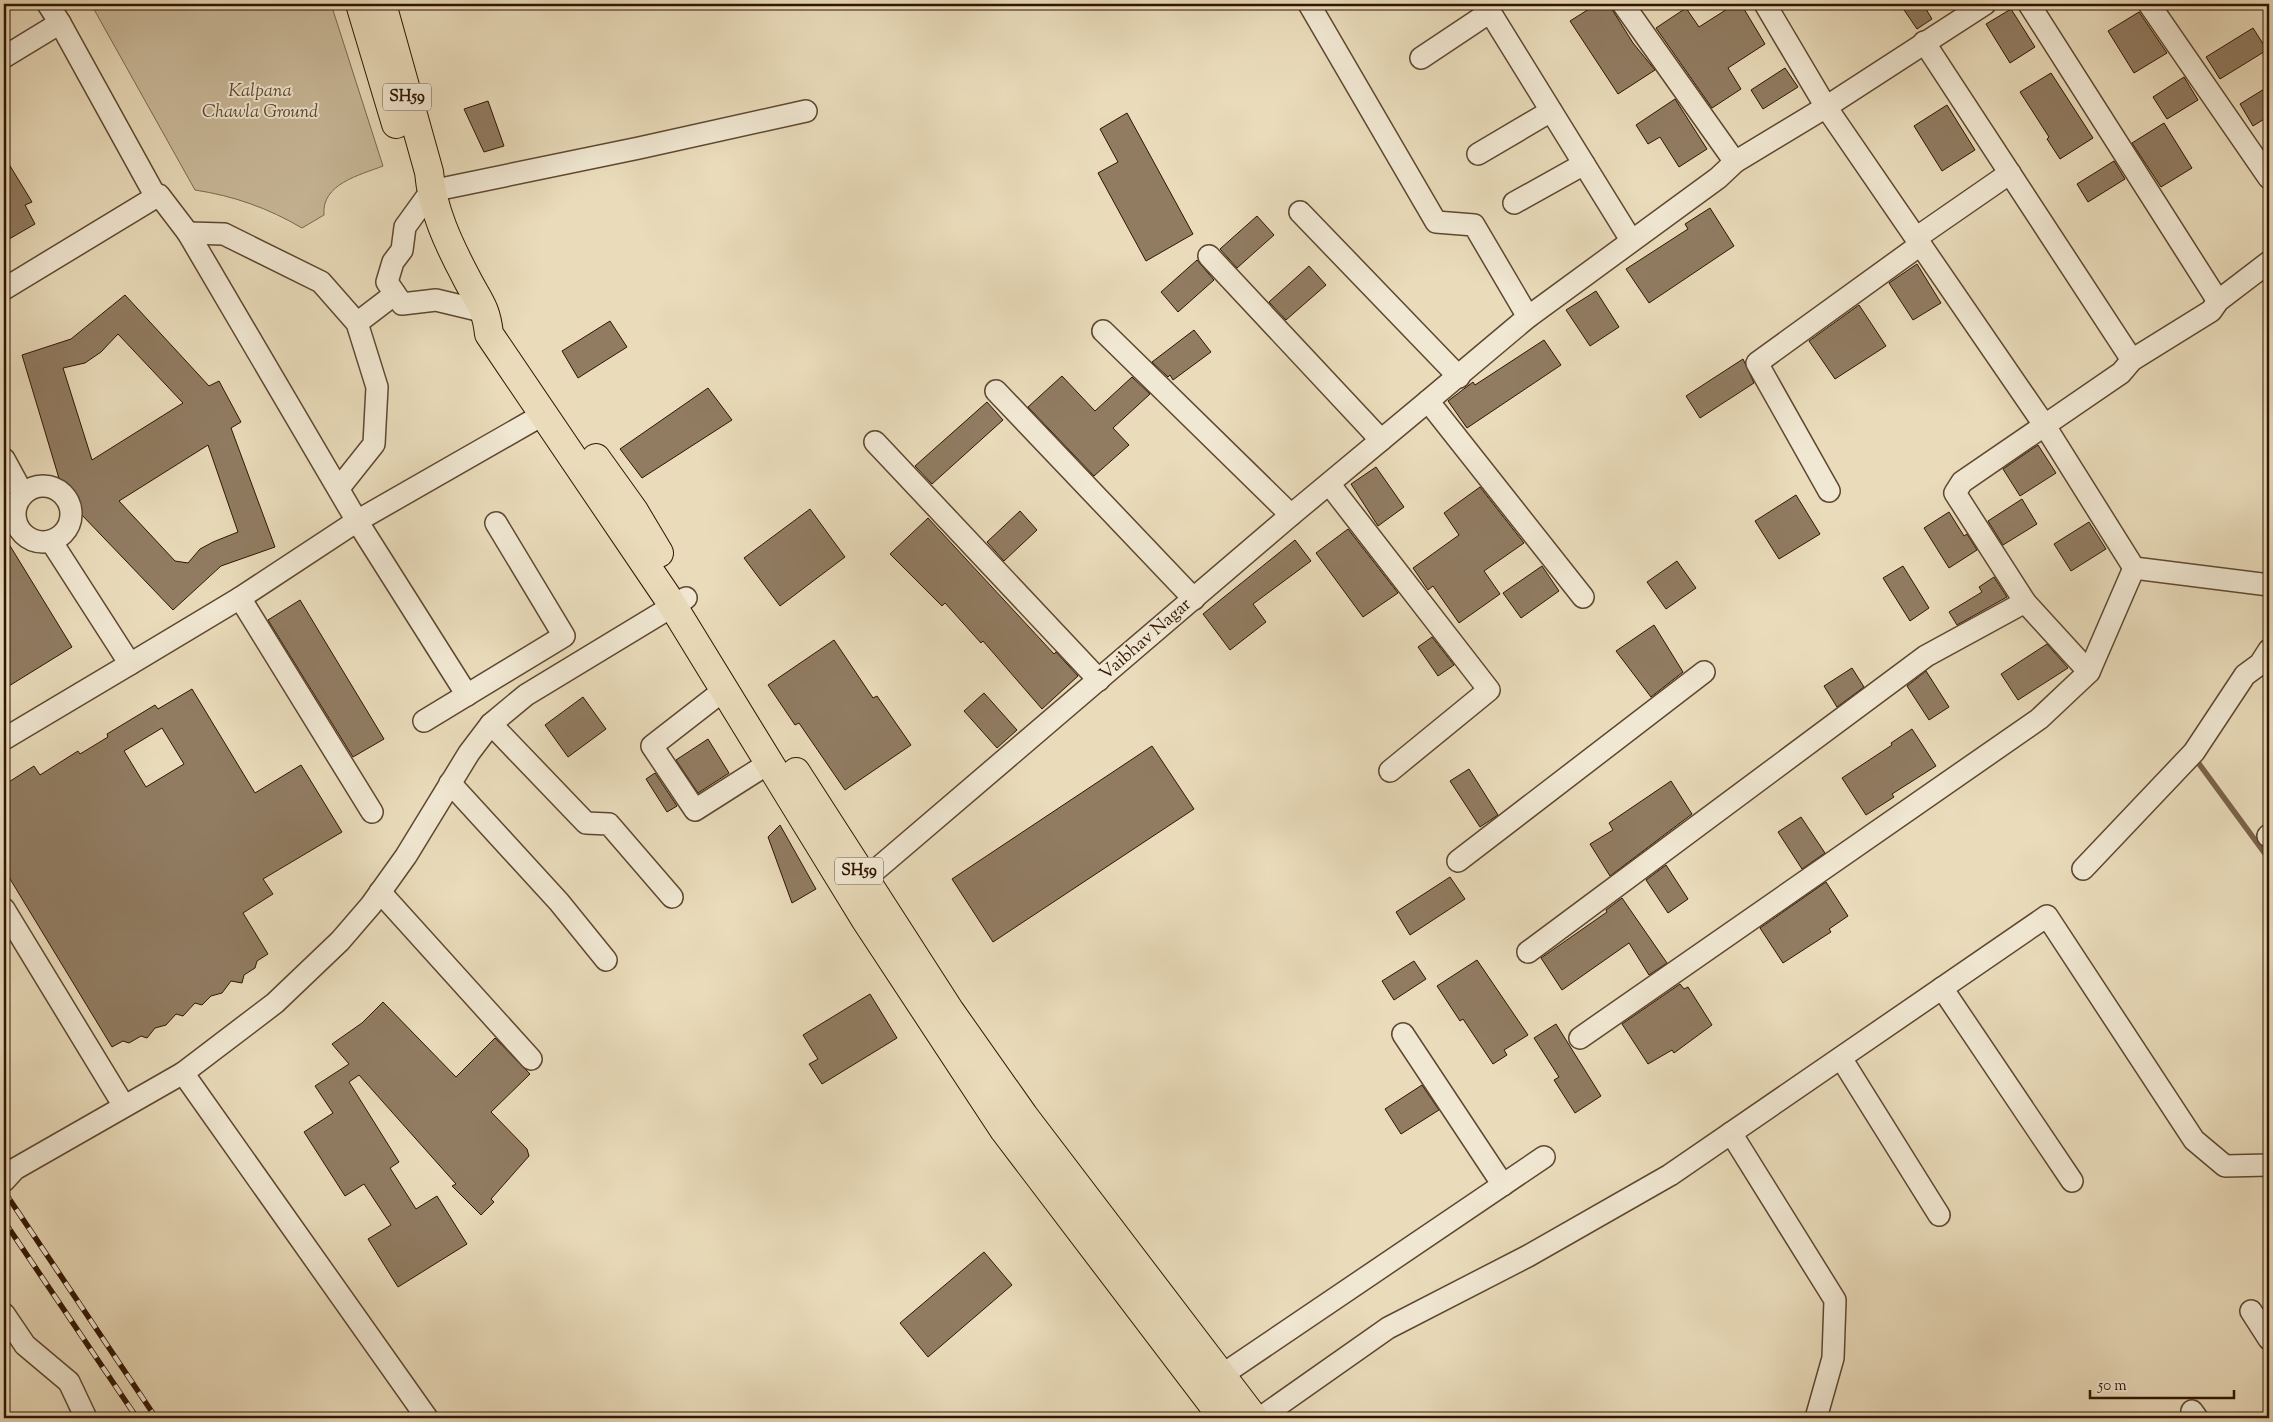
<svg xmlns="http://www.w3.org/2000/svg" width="2273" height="1422" font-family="'Sorts Mill Goudy',serif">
<rect width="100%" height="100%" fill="#eadcbb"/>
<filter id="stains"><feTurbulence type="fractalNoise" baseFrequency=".004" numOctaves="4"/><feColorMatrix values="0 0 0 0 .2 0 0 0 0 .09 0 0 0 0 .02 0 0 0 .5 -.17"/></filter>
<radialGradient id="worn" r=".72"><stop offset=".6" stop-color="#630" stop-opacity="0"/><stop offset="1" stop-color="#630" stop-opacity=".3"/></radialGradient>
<!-- green -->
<path fill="#caba9b" stroke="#7d684e" d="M91,4H331L383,166C360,175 321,184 324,215L302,228C268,208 234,196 195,190Z"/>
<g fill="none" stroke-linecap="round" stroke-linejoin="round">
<!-- stream -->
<path stroke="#7a644b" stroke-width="5.5" d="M2197,761L2269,859"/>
</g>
<!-- building -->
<g fill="#917c62" stroke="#301501" fill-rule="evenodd">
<path d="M1597,4H1611L1613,11L1633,43L1655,70L1618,94L1570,21Z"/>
<path d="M1735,4H1741L1765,44L1728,68L1741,89L1712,108L1656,28L1686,8L1699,27Z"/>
<path d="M1900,4H1923L1932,19L1917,29Z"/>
<path d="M2011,9L2035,47L2010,63L1986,24Z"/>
<path d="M2139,12L2167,53L2134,73L2108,31Z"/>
<path d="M2253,28L2267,50L2220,79L2206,57Z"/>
<path d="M1785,68L1798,87L1763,109L1751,90Z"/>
<path d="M2051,73L2093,138L2060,159L2047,139L2049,137L2020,92Z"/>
<path d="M2184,77L2198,100L2167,119L2153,97Z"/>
<path d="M2269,86V116L2253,126L2240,104Z"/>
<path d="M1675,99L1707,149L1679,167L1660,137L1648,144L1636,125Z"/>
<path d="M488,101L504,146L484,152L464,109Z"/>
<path d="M1947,105L1975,150L1942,171L1914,126Z"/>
<path d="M1127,113L1193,234L1146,261L1098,173L1118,162L1100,129Z"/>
<path d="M2164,123L2192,168L2161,187L2132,143Z"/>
<path d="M4,156L32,202L25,205L35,224L4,242Z"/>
<path d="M2114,161L2125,179L2088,202L2077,184Z"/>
<path d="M1710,208L1734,246L1649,303L1626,269L1688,229L1685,224Z"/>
<path d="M1257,216L1274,235L1237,268L1220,249Z"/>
<path d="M1197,260L1214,280L1178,312L1161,292Z"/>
<path d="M1917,264L1941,303L1913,320L1889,283Z"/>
<path d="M1309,266L1326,285L1286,320L1269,302Z"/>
<path d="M1596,291L1619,327L1590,346L1566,310Z"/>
<path d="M125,295L209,386L219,381L241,422L231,428L275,547L221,566L173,610L79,512L61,485L22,355L71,339ZM118,334L183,403L92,460L63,368L85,363L101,352ZM208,445L238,532L213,542L200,549L188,563L175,561L119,501Z"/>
<path d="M1859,305L1886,346L1835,379L1809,341Z"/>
<path d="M610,321L627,347L578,378L562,351Z"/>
<path d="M1194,330L1211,352L1173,380L1170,375L1168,377L1152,362Z"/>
<path d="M1544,340L1561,365L1467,428L1448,401L1473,382L1475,385Z"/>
<path d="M1743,359L1754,383L1700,418L1686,396Z"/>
<path d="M1062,376L1095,411L1132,377L1150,394L1113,428L1129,445L1094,476L1028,407Z"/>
<path d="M708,388L732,420L642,478L620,449Z"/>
<path d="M987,402L1003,420L932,484L915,466Z"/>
<path d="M2038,445L2056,473L2020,496L2003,469Z"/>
<path d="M1376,467L1404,507L1378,526L1351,484Z"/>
<path d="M1480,487L1524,543L1484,571L1500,594L1459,623L1433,586L1428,590L1413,568L1459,535L1444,513Z"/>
<path d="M1796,495L1820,534L1779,559L1755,521Z"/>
<path d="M2022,499L2037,524L2003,545L1988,521Z"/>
<path d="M810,509L845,557L780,606L744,558Z"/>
<path d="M1020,511L1037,530L1004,561L987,542Z"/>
<path d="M1949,512L1964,536L1967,534L1977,550L1949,568L1924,528Z"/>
<path d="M928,518L1054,654L1056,652L1078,676L1042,709L983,641L981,643L945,603L942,606L890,554Z"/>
<path d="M2089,522L2106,549L2071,571L2054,544Z"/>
<path d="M1348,529L1398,593L1363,617L1316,553Z"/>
<path d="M4,536L72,647L4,689Z"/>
<path d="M1295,540L1311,561L1253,604L1266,622L1230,650L1203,614Z"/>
<path d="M1677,561L1696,588L1666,609L1647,582Z"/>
<path d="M1542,566L1559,591L1521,618L1503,593Z"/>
<path d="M1903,566L1929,608L1910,621L1883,578Z"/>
<path d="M1994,577L2007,597L1957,625L1949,612L1982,592L1979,587Z"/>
<path d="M300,600L384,739L353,757L268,620Z"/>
<path d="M1654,625L1683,672L1651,697L1616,651Z"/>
<path d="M1432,637L1454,665L1438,676L1418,647Z"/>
<path d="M834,640L873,698L877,696L911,745L845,790L799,723L795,725L768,685Z"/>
<path d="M2047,644L2068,668L2018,700L2001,674Z"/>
<path d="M1852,668L1864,687L1837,707L1824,686Z"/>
<path d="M1926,671L1949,707L1929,720L1907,686Z"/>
<path d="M192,689L255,793L301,765L342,832L263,879L273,894L243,913L268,954L257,961L255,968L244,975L242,983L231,981L222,993L211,996L202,1005L195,1003L183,1016L176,1014L166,1025L155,1028L147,1038L141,1036L129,1043L123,1041L112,1047L4,869V785L34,766L40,775L78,751L80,754L108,737L107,734L155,705L158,709ZM162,728L184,764L146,787L124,751Z"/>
<path d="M984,693L1017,730L997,748L964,711Z"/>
<path d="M583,697L606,729L568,757L545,725Z"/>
<path d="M1912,729L1936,766L1892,794L1894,797L1866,815L1842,778L1892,745L1891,743Z"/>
<path d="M708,739L729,773L698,793L676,760Z"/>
<path d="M1152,746L1194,809L993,942L952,879Z"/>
<path d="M1469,769L1498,815L1480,827L1450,781Z"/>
<path d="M655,773L677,806L667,812L646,779Z"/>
<path d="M1671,781L1692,814L1610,876L1590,844L1613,830L1609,823Z"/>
<path d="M1801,817L1825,853L1802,869L1778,832Z"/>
<path d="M780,825L816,889L792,903L768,837Z"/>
<path d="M1666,865L1688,899L1668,913L1646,880Z"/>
<path d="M1450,877L1465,899L1410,935L1396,912Z"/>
<path d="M1826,882L1848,916L1829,929L1831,932L1783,963L1760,928Z"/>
<path d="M1622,898L1667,963L1649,975L1629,943L1562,990L1541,958L1607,912L1606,910Z"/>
<path d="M1477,960L1528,1035L1504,1050L1507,1055L1493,1064L1463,1019L1460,1021L1437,986Z"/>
<path d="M1414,961L1426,979L1394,1000L1382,981Z"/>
<path d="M1680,984L1684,989L1688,987L1712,1025L1674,1053L1672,1050L1648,1064L1622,1024Z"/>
<path d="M870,994L897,1038L822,1084L809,1064L818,1059L803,1035Z"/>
<path d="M383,1002L456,1077L495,1038L530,1074L491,1112L527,1149L529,1156L491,1199L494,1202L481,1215L452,1186L456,1184L359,1075L349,1082L399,1162L390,1168L416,1209L437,1196L467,1244L398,1287L368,1239L391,1225L364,1184L345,1196L304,1132L333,1113L315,1086L349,1064L332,1044L362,1023Z"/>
<path d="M1556,1024L1601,1096L1575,1113L1554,1080L1559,1077L1534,1038Z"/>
<path d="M1422,1085L1439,1110L1401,1134L1385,1109Z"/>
<path d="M984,1252L1012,1285L928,1357L900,1323Z"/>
</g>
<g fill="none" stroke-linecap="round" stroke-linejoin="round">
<!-- minor casing -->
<g stroke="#5e4730" stroke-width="24">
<g id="minor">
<path d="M48,4L60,23"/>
<path d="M1309,4L1436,222L1474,225L1528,317"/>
<path d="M1623,4L1735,162"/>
<path d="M1765,4L1826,107L2045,426L2134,568L2269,585"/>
<path d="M2029,4L2218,301"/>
<path d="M2149,4L2269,178"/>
<path d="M1924,42L2132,360"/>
<path d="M4,57L60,23L156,197"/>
<path d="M1421,58L1490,12L1631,240"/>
<path d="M1478,154L1551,111"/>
<path d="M1514,203L1584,164"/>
<path d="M1300,212L1459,377"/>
<path d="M188,233L224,234L321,282L357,323L377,387L374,444L339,488"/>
<path d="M1916,238L2010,173"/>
<path d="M1209,256L1381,440"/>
<path d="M4,289L159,195L188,233L357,521L467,695"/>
<path d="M486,312L436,300L402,304L387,282L393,262L402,250L405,227L431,191L639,148L806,111"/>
<path d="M357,323L395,294"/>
<path d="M1103,331L1291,515"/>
<path d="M996,391L1194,599"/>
<path d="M875,442L1099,680"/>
<path d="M4,459L23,494"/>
<path d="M1330,485L1489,690L1390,771"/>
<circle cx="43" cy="514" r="28"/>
<path d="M1829,491L1757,363L1920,245"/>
<path d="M1583,597L1428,401L1528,317L1718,178L1735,162L1826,107L1985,4"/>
<path d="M240,598L372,812"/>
<path d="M130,664L240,598L357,521L544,414"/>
<path d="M2089,672L2025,602L1955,493L1962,482L2121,373L2132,360L2211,311L2218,301L2269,262"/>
<path d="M724,690L652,746L695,810L769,763"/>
<path d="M424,721L564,636L496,523"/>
<path d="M491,724L586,823L609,824L672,897"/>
<path d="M4,739L130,664L51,541"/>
<path d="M450,783L559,902L606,960"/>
<path d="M2268,836L2269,835"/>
<path d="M1458,861L1704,672"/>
<path d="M2083,869L2194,752L2245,675L2260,664L2269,650"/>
<path d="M864,880L1291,515L1428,401"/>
<path d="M380,892L531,1059"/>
<path d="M4,909L124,1106"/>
<path d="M1528,952L1926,656L2025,602"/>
<path d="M1942,988L2072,1181"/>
<path d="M1403,1034L1503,1185"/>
<path d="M1580,1038L2039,719L2089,672L2134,568"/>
<path d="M1841,1058L1939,1215"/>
<path d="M183,1073L427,1418"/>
<path d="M1731,1133L1835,1300L1833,1358L1816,1418"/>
<path d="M4,1181L15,1169L183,1073L275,1003L340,941L371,905L406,856L469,753L491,724L526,695L686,598"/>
<path d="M2251,1311L2269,1339"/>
<path d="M4,1314L25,1345L69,1382L86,1418"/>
<path d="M1222,1375L1544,1157"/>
<path d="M2192,1411L2197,1418"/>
<path d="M1260,1418L1388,1328L1528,1256L1670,1175L2047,916L2194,1140L2225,1166L2269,1165"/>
</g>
</g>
<!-- major casing -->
<g stroke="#301501" stroke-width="30">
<g id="major">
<path d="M360,4L396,124"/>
<path d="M382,4L429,172C432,209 449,245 466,277C478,301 486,306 489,334L668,598L865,919L1004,1130L1223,1418"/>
<path d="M596,458L634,511L659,553"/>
<path d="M796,772L950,1011L1024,1116L1254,1418"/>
</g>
</g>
<!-- minor -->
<use href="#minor" stroke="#f1e8d3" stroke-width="21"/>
<!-- major -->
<use href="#major" stroke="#eadcbb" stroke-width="28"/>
<!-- rail casing -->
<g stroke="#301501" stroke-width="5.5">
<g id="rail">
<path d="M4,1191L156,1418"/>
<path d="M4,1221L137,1418"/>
</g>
</g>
<!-- rail -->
<use href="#rail" stroke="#f1e8d3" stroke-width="4" stroke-dasharray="11" stroke-linecap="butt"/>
</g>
<g text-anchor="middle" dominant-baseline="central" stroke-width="4" stroke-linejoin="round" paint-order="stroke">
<!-- shield labels -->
<g fill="#f1e8d3" stroke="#6a5440" stroke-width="1">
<rect x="383" y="83.5" width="48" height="27" rx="4"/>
<rect x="835" y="857.5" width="48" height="27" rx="4"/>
</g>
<g font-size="16" font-weight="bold" fill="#301501">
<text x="407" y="97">SH59</text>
<text x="859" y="871">SH59</text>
</g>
<!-- park labels -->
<g font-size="18" font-style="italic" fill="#5e472f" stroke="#f1e8d3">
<text x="260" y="92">Kalpana<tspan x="260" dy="21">Chawla Ground</tspan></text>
</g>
<!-- street labels -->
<g font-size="18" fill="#301501" stroke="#f1e8d3">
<text transform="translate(1146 640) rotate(-41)">Vaibhav Nagar</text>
</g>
</g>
<!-- margin -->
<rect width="2273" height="1422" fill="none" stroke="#eadcbb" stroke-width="20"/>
<rect x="5" y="5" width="2263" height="1412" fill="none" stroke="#301501" stroke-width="2.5"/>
<rect x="10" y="10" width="2253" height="1402" fill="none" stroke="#301501"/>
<!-- scale -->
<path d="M2090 1390v8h144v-8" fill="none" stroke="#301501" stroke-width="2.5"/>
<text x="2098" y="1390" font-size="15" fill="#301501" stroke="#f1e8d3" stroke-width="4" paint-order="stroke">50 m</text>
<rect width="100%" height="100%" filter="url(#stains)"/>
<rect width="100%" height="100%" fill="url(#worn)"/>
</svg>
